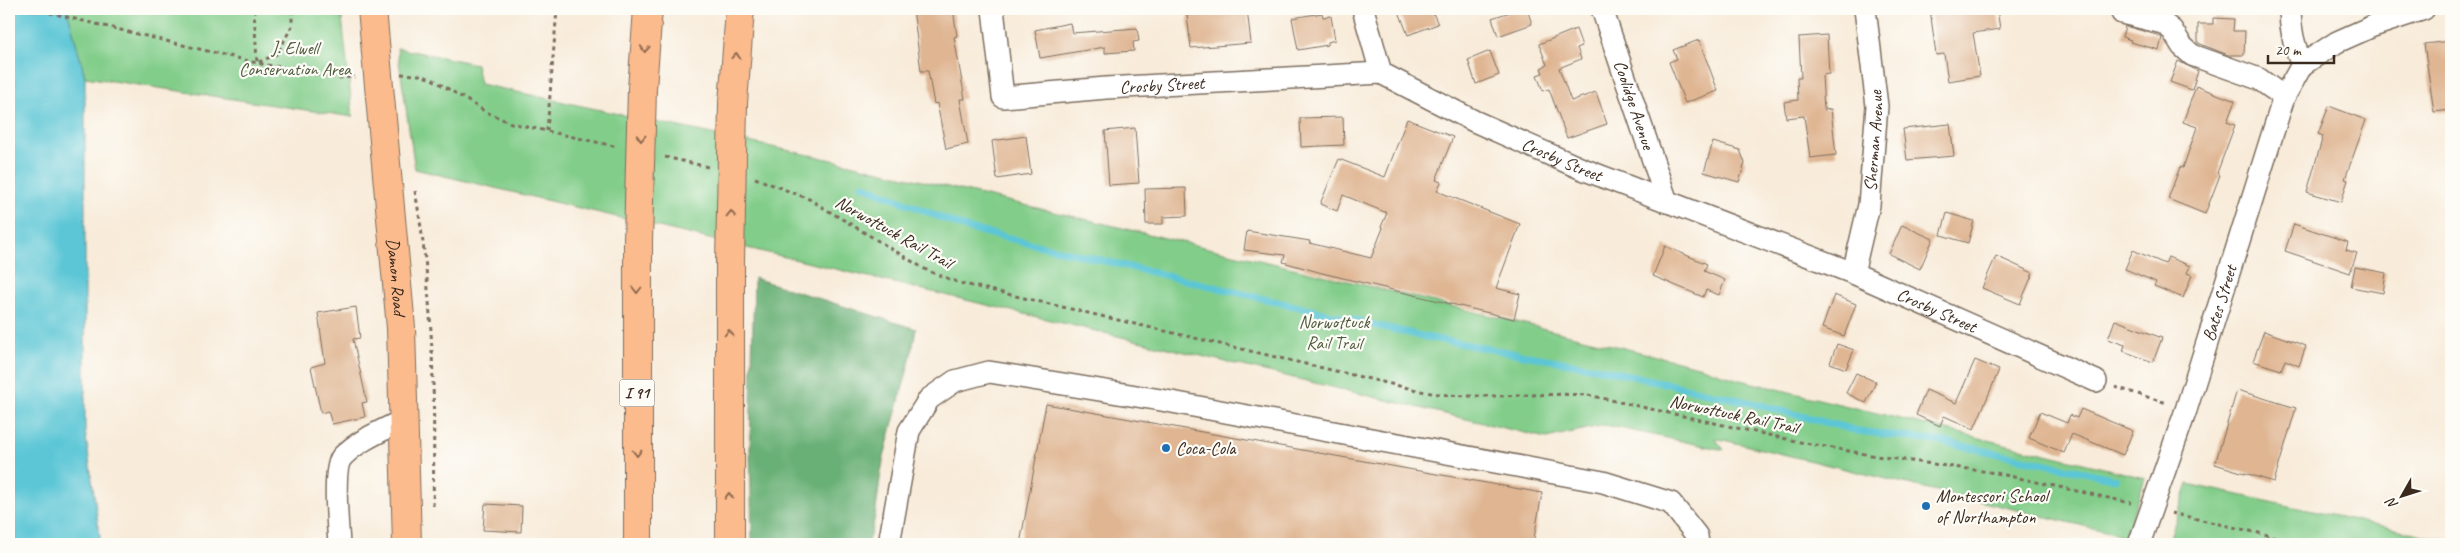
<svg xmlns="http://www.w3.org/2000/svg" width="2460" height="553" font-family="Caveat,sans-serif">
<rect width="100%" height="100%" fill="#fdfcf7"/>
<filter id="ink" filterUnits="userSpaceOnUse"><feTurbulence type="fractalNoise" baseFrequency=".02" numOctaves="2"/><feDisplacementMap in="SourceGraphic" scale="10" xChannelSelector="R" yChannelSelector="G"/><feConvolveMatrix kernelMatrix="1 2 1 2 8 2 1 2 1" color-interpolation-filters="sRGB"/></filter>
<filter id="wash" filterUnits="userSpaceOnUse"><feTurbulence type="fractalNoise" baseFrequency=".0096" numOctaves="4" result="noise"/><feDisplacementMap in="SourceGraphic" scale="20" xChannelSelector="R" yChannelSelector="G"/><feGaussianBlur stdDeviation="1.12" result="paint"/><feColorMatrix in="noise" values="0 0 0 0 0 0 0 0 0 0 0 0 0 0 0 0 0 1.4 0 .05"/><feComposite in="paint" operator="in"/></filter>
<g filter="url(#wash)">
<rect width="100%" height="100%" fill="#f8ebd9"/>
<!-- green -->
<g fill="#82cd8a" stroke="#5e7c54">
<path d="M67,9H341L353,117L85,77Z"/>
<path d="M397,48L476,64L480,84L837,161L1323,275L1702,367L1736,379L2145,478L2126,536L1715,438L1724,450L1605,425L1546,438L415,169Z"/>
<path d="M2188,484L2451,541V544L2168,543Z"/>
</g>
<!-- forest -->
<path fill="#69b076" stroke="#526d4a" d="M754,278L916,329C909,374 893,417 883,462C877,490 878,518 867,544H752L750,449Z"/>
<!-- water -->
<path fill="#5cc6d6" stroke="#4c787a" d="M9,9H67L85,77V430L101,544H9Z"/>
<g fill="none" stroke-linecap="round" stroke-linejoin="round">
<!-- stream -->
<path stroke="#5cc6d6" stroke-width="7" d="M862,185L966,228L1425,337L1606,370L1748,402L1858,431L1944,442L2116,479"/>
</g>
<g id="blocks">
<!-- building -->
<g fill="#dfb592">
<path d="M913,9H953L957,36L954,37L965,99H960L968,144L946,149L937,103L934,104L928,71H921Z"/>
<path d="M1247,9L1251,43L1191,48L1187,15Z"/>
<path d="M1398,9H1431L1438,24L1408,35Z"/>
<path d="M1519,9H1527L1532,24L1498,36L1492,18Z"/>
<path d="M1930,9H1997L2000,29L1973,33L1980,76L1948,81L1944,54L1936,55Z"/>
<path d="M1322,13L1323,17L1331,16L1335,40L1328,42V45L1298,50L1292,18Z"/>
<path d="M2213,18L2234,19L2233,31H2245L2244,55H2228L2198,43V24H2213Z"/>
<path d="M1070,23L1072,33L1137,28L1139,41L1133,42L1134,51L1105,53V47L1040,58L1035,30Z"/>
<path d="M2125,26L2157,35L2162,38L2159,50L2130,42L2131,40L2122,37Z"/>
<path d="M1576,29L1582,46L1577,48L1581,59L1559,68L1571,101L1596,92L1607,124L1567,138L1549,89L1543,91L1537,75L1543,73L1541,68L1547,65L1539,44Z"/>
<path d="M1827,35L1829,74L1822,75L1824,110L1831,109L1836,155L1810,158L1804,116L1786,118L1784,102L1798,100L1797,78H1801L1799,37Z"/>
<path d="M1699,40L1718,91L1685,103L1669,62L1677,59L1673,50Z"/>
<path d="M2451,41V110L2434,112L2424,44Z"/>
<path d="M1490,51L1499,75L1476,84L1468,60Z"/>
<path d="M2178,61L2198,71L2192,90L2170,82Z"/>
<path d="M2196,86L2235,101L2227,122L2235,125L2217,173L2220,175L2205,214L2168,199L2180,167L2183,168L2197,127L2183,122Z"/>
<path d="M2329,106L2366,120L2345,179L2348,180L2341,202L2307,192L2323,136L2318,134Z"/>
<path d="M1343,117L1344,145L1301,147L1300,118Z"/>
<path d="M1407,119L1453,137L1436,180L1441,182L1437,191L1520,224L1496,288L1520,294L1514,319L1322,273L1283,262L1285,255L1244,250L1247,231L1310,241L1309,243L1371,258L1383,228L1381,227L1387,213L1343,195L1337,211L1320,204L1339,159L1385,177Z"/>
<path d="M1950,124L1954,156L1907,160L1903,129Z"/>
<path d="M1135,128L1139,183L1109,185L1105,131Z"/>
<path d="M1026,136L1031,174L997,179L992,141Z"/>
<path d="M1713,142L1740,150L1745,163L1739,182L1704,172Z"/>
<path d="M1186,188L1187,216L1163,217V224H1146L1145,189Z"/>
<path d="M1947,213L1974,221L1968,243L1941,235Z"/>
<path d="M2294,224L2348,242L2346,250L2357,253L2350,273L2285,251Z"/>
<path d="M1902,225L1933,239L1920,269L1889,254Z"/>
<path d="M1665,246L1707,264L1704,271L1725,280L1719,295L1706,290L1703,297L1653,276Z"/>
<path d="M2133,250L2165,264L2168,257L2190,266L2187,273L2192,275L2183,298L2154,286L2156,282L2125,269Z"/>
<path d="M1996,256L2033,273L2020,304L1982,288Z"/>
<path d="M2355,267L2386,273L2383,293L2351,287Z"/>
<path d="M1834,295L1856,304L1844,336L1822,328Z"/>
<path d="M356,307L360,338L353,339L367,402L362,403L365,417L332,424L328,411L321,413L311,367L325,363L318,313Z"/>
<path d="M2115,320L2162,338L2153,362L2123,351L2125,345L2108,339Z"/>
<path d="M2264,331L2306,346L2299,366L2285,360L2281,370L2253,361Z"/>
<path d="M1837,344L1854,350L1846,369L1830,363Z"/>
<path d="M1975,360L1999,370L1974,429L1944,416L1940,426L1916,415L1926,390L1956,403Z"/>
<path d="M1856,373L1876,382L1866,403L1846,393Z"/>
<path d="M2237,390L2296,408L2274,482L2215,464Z"/>
<path d="M1046,404L1542,493L1533,544H1020Z"/>
<path d="M2081,409L2133,431L2123,455L2072,434L2064,453L2029,438L2040,412L2067,423L2070,415L2077,418Z"/>
<path d="M485,504L522,506L521,532L483,530Z"/>
</g>
</g>
</g>
<g filter="url(#ink)">
<use href="#blocks" fill-opacity="0" stroke="#7d6e5f" stroke-width="1"/>
<g fill="none" stroke-linecap="round" stroke-linejoin="round">
<!-- minor casing -->
<g stroke="#7d6e5f" stroke-width="24">
<g id="minor">
<path id="s1" d="M993,9L1003,97L1106,88L1381,73L1474,121L1580,168L1853,273L2096,381"/>
<path d="M1363,9L1381,73"/>
<path id="s2" d="M1602,9L1667,202"/>
<path d="M2290,9C2290,29 2294,47 2302,65"/>
<path d="M2122,13L2163,23L2172,30L2182,46L2192,55L2259,79L2284,97"/>
<path id="s3" d="M1853,273L1869,205L1877,106L1865,9"/>
<path d="M339,544C338,527 332,469 342,457C358,440 384,430 405,419"/>
<path d="M889,544L909,431L929,399L955,381L989,372L1161,400L1603,482L1671,503L1697,536L1698,544"/>
<path id="s4" d="M2139,544L2186,410L2284,97L2302,65L2337,42L2373,26L2424,9"/>
</g>
</g>
<!-- major casing -->
<g stroke="#7d6e5f" stroke-width="30">
<g id="major">
<path id="s5" d="M372,9L401,328L407,544"/>
</g>
</g>
<!-- highway casing -->
<g stroke="#7d6e5f" stroke-width="30">
<g id="highway">
<path d="M642,89L648,9"/>
<path d="M733,103L740,9"/>
<path d="M730,263V544"/>
<path d="M638,544V241"/>
</g>
</g>
<!-- path -->
<g stroke="#7d6e5f" stroke-width="3" stroke-dasharray="4 4" stroke-linecap="butt">
<path d="M34,9L257,63L339,78L355,77"/>
<path d="M254,9L257,63L277,54L292,26V9"/>
<path d="M401,74L419,75L432,79L486,112L511,123L618,147"/>
<path d="M547,131L557,9"/>
<path d="M665,157L708,167"/>
<path d="M755,178L809,199L928,271L960,283L1425,392C1477,401 1535,392 1588,395L1800,442L1876,456L1996,473L2131,503"/>
<path d="M415,191C434,295 435,403 433,509"/>
<path d="M2115,387L2167,403"/>
<path d="M2171,513L2307,544"/>
</g>
<!-- minor -->
<use href="#minor" stroke="#fff" stroke-width="21"/>
<!-- major -->
<use href="#major" stroke="#fbbb8d" stroke-width="28"/>
<!-- highway -->
<use href="#highway" stroke="#fbbb8d" stroke-width="28"/>
<!-- highway-bridge casing -->
<g stroke="#7d6e5f" stroke-width="30" stroke-linecap="butt">
<g id="highway-bridge">
<path d="M638,241L642,89"/>
<path d="M730,263L733,103"/>
</g>
</g>
<!-- highway-bridge -->
<use href="#highway-bridge" stroke="#fbbb8d" stroke-width="28"/>
</g>
<!-- one-way arrows -->
<defs><path id="oneway-chevron" d="M-2-3.5L2.5 0L-2 3.5" fill="none" stroke-width="1.6" stroke-linecap="round" stroke-linejoin="round" transform="scale(1.25)"/></defs>
<g stroke="#916b50">
<use href="#oneway-chevron" transform="translate(645 49) rotate(94)"/>
<use href="#oneway-chevron" transform="translate(736 56) rotate(-86)"/>
<use href="#oneway-chevron" transform="translate(641 138) rotate(92)"/>
<use href="#oneway-chevron" transform="translate(731 214) rotate(-89)"/>
<use href="#oneway-chevron" transform="translate(637 290) rotate(90)"/>
<use href="#oneway-chevron" transform="translate(729 333) rotate(-90)"/>
<use href="#oneway-chevron" transform="translate(637 453) rotate(90)"/>
<use href="#oneway-chevron" transform="translate(729 496) rotate(-91)"/>
</g>
</g>
<!-- markers -->
<g fill="#1f6fb2" stroke="#fdfcf7" stroke-width="2">
<circle cx="1166" cy="448" r="5"/>
<circle cx="1926" cy="506" r="5"/>
</g>
<g text-anchor="middle" dominant-baseline="central" stroke-width="4.5" stroke-linejoin="round" paint-order="stroke">
<!-- shield labels -->
<rect fill="#fdfcf7" stroke="#75695f" stroke-width="1" x="619.5" y="379.5" width="35" height="27" rx="4"/>
<g font-size="16" font-weight="bold" fill="#3b2a1e">
<text x="637" y="393">I 91</text>
</g>
<!-- park labels -->
<g font-size="18" fill="#505b3e" stroke="#fdfcf7">
<text x="295" y="48">J. Elwell<tspan x="295" dy="21">Conservation Area</tspan></text>
<text x="1334" y="322">Norwottuck<tspan x="1334" dy="21">Rail Trail</tspan></text>
</g>
<!-- street labels -->
<g font-size="18" fill="#3b2a1e" stroke="#fdfcf7">
<text stroke="none"><textPath href="#s1" startOffset="248">Crosby Street</textPath></text>
<text stroke="none"><textPath href="#s2" startOffset="101">Coolidge Avenue</textPath></text>
<text stroke="none"><textPath href="#s3" startOffset="134">Sherman Avenue</textPath></text>
<text stroke="none"><textPath href="#s1" startOffset="668">Crosby Street</textPath></text>
<text transform="translate(894 232) rotate(29)">Norwottuck Rail Trail</text>
<text stroke="none"><textPath href="#s5" startOffset="269">Damon Road</textPath></text>
<text stroke="none"><textPath href="#s4" startOffset="254">Bates Street</textPath></text>
<text stroke="none"><textPath href="#s1" startOffset="1072">Crosby Street</textPath></text>
<text transform="translate(1734 414) rotate(12)">Norwottuck Rail Trail</text>
</g>
<!-- poi labels -->
<g font-size="18" fill="#3b2a1e" stroke="#fdfcf7" text-anchor="start">
<text x="1176" y="448">Coca-Cola</text>
<text x="1936" y="496">Montessori School<tspan x="1936" dy="21">of Northampton</tspan></text>
</g>
</g>
<!-- margin -->
<rect width="2460" height="553" fill="none" stroke="#fdfcf7" stroke-width="30"/>
<!-- north arrow -->
<g transform="translate(2402 496) rotate(231)" stroke="#fdfcf7" stroke-width="4" paint-order="stroke">
<path d="M0-4L9 19L0 12L-9 19Z" fill="#3b2a1e"/>
<text y="-8" font-size="14" font-weight="bold" text-anchor="middle" fill="#3b2a1e">N</text>
</g>
<!-- scale -->
<path d="M2268 55v8h66v-8" fill="none" stroke="#3b2a1e" stroke-width="2.5"/>
<text x="2275" y="55" font-size="15" fill="#3b2a1e" stroke="#fdfcf7" stroke-width="4" paint-order="stroke">20 m</text>
</svg>
